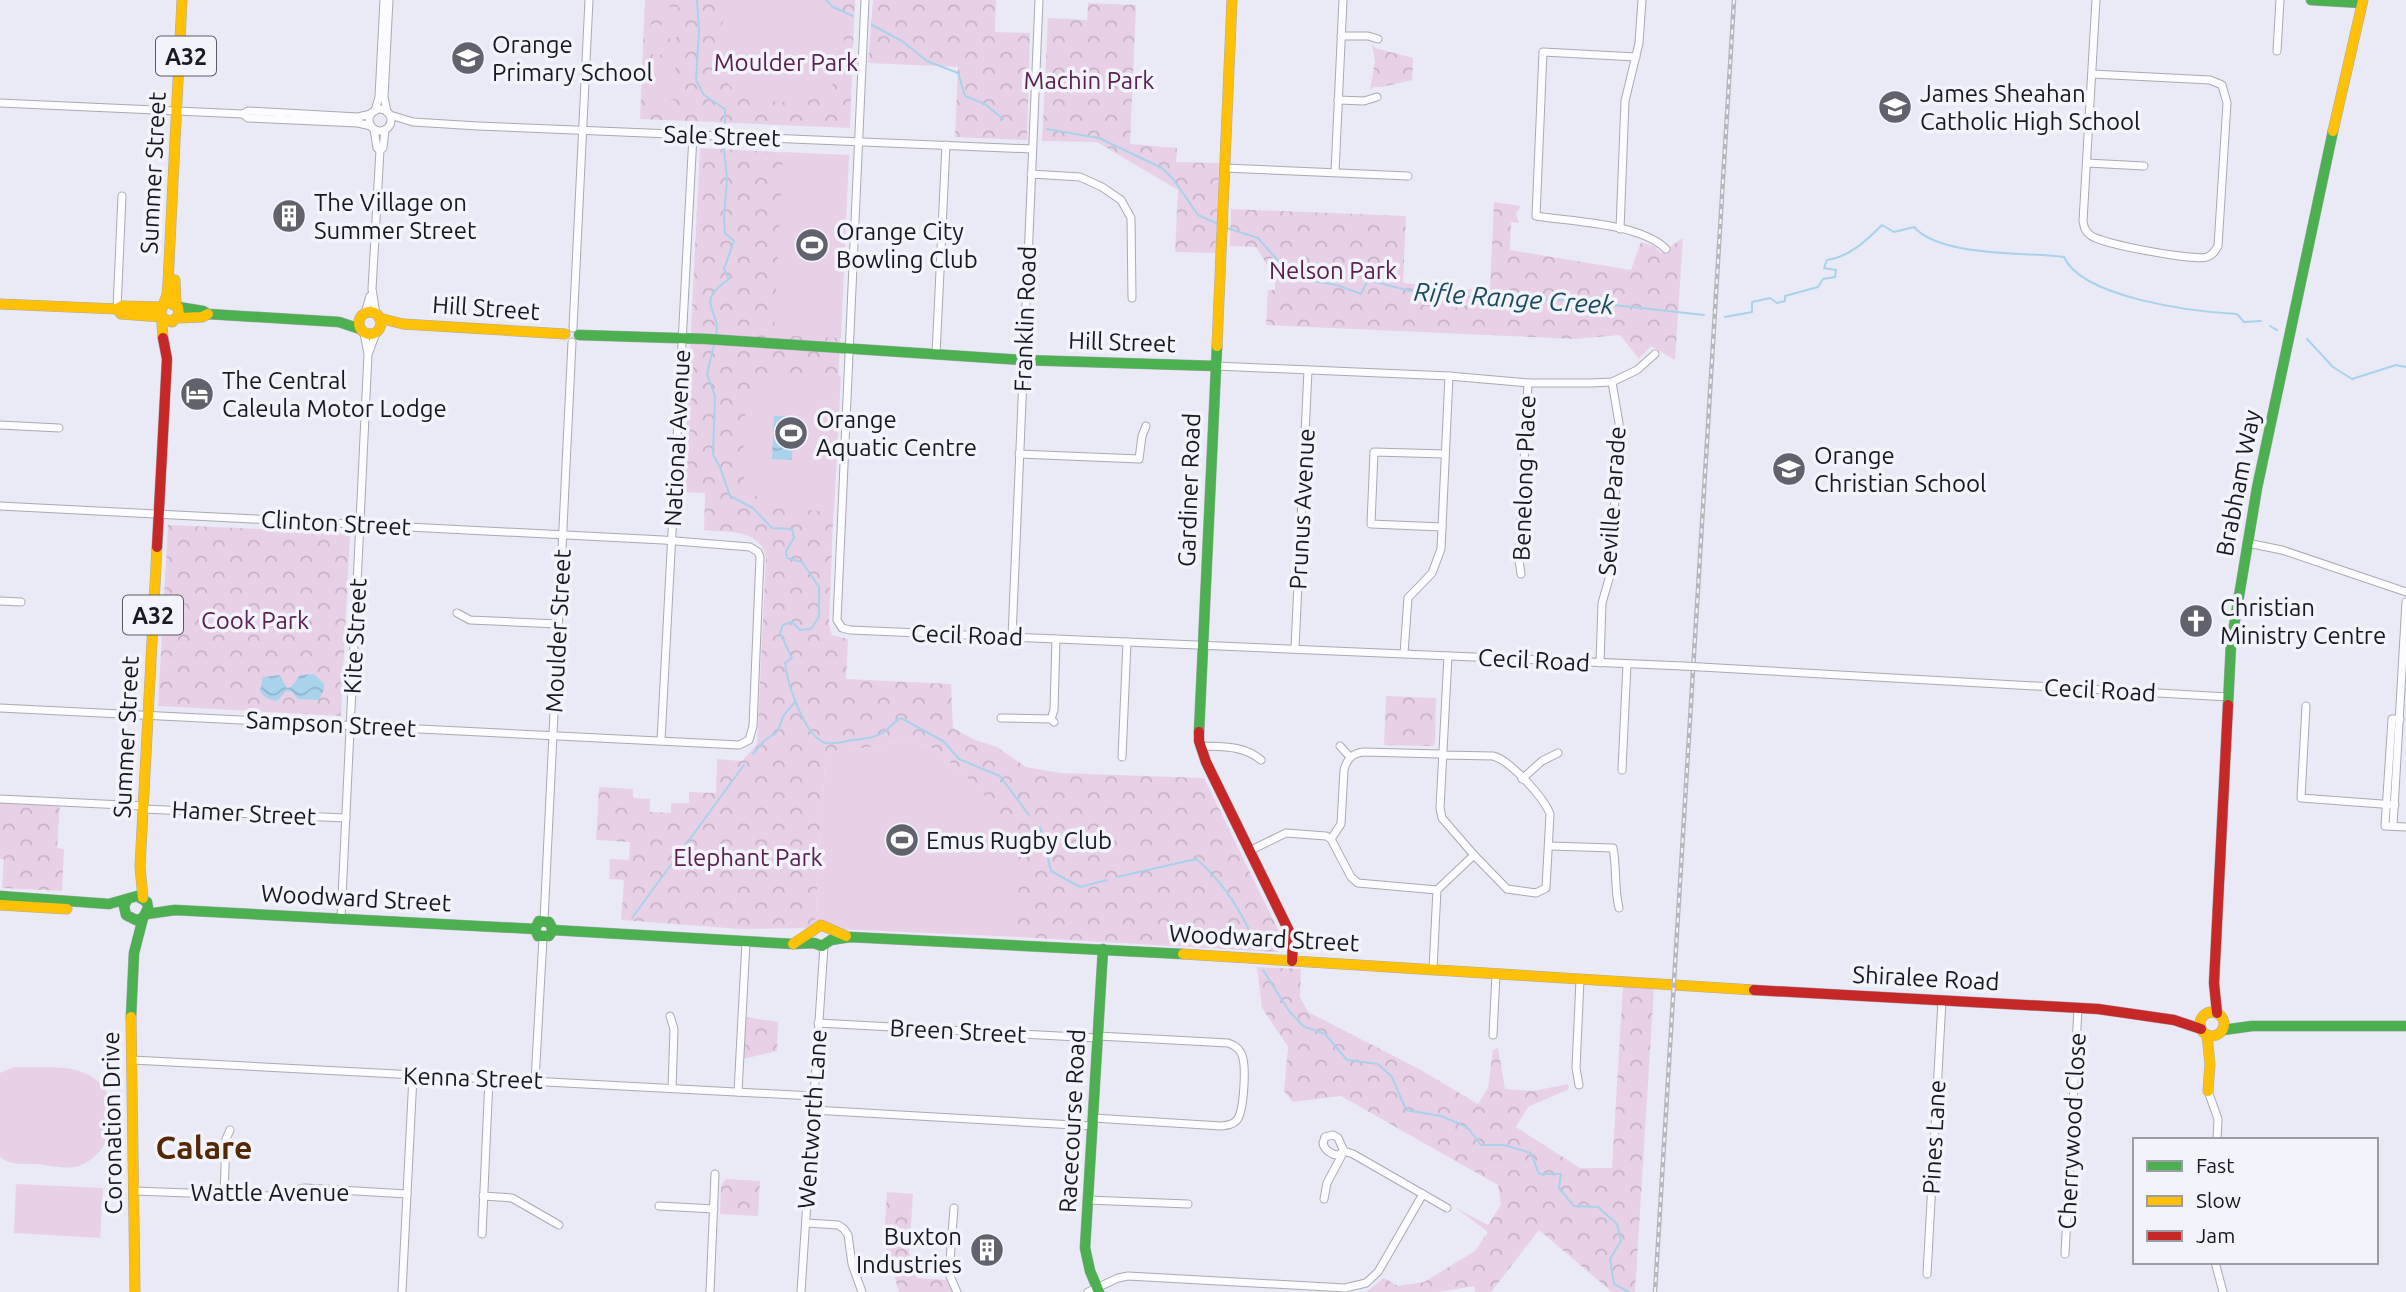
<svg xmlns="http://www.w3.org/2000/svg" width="2406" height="1292" font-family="Ubuntu,sans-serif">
<defs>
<pattern id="park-crowns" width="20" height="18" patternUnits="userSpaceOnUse" patternTransform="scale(1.75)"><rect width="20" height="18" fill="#e8d1e7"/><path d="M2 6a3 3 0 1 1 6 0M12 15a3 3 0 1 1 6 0" fill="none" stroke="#c6b3c6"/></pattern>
<pattern id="water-waves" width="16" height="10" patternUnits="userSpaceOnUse" patternTransform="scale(1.75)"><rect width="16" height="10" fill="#a9d2ec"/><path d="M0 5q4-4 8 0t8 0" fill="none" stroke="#91b4ca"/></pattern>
</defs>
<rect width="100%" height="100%" fill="#e9eaf6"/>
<!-- park -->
<g fill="url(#park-crowns)">
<path d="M645,0H855L850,128L640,119Z"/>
<path d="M873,0H996L995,32L1030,33L1027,140L955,137L958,67L868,63Z"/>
<path d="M1088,3L1136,5L1130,144L1177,148L1176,162L1219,163L1216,253L1175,252L1178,190L1097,142L1042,141L1048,18L1087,20Z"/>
<path d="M1372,44L1375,48L1413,58L1412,80L1382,87H1374L1370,90L1375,62Z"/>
<path d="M700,148L847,156L829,625L832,635L848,639L846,679L951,684L953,728L975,740L997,747L1026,767L1060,773L1204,778L1285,944L1278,952L1018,937V834L974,784L937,750L908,740L858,749L826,752L815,928L740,929L621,920L624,880L609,879L610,859L629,860L630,842L596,840L599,787L633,789V798L650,799V812L671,813V803H689V792L716,793L717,759L742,761L757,744L766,557C759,528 728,533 704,530L705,493L683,492Z"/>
<path d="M1494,202L1521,206L1516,214L1519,223L1511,222L1510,250L1631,270L1641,242L1654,246L1661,253L1683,238L1675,360L1651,346L1639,359L1620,335L1575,339L1266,325L1268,290H1275V278L1256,247L1230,246L1231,209L1406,216L1403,283L1490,291Z"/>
<path d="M168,525L350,533L341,716L158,706Z"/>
<path d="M1386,696L1436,698L1435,742L1433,746L1384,745Z"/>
<path d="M0,801L60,804L57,848L64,849L62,891L2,888L4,859H0Z"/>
<path d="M1257,967L1301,969L1300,997L1308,1012L1419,1069L1478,1104L1488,1088L1493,1050L1498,1048L1505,1089L1533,1091L1568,1084L1569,1089L1528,1107L1516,1127L1580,1168H1612L1623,985L1654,987L1635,1292H1612L1539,1230L1491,1292H1475L1474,1286L1439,1292H1366L1384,1278L1398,1286L1424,1282L1475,1251L1488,1232L1456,1208L1488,1225L1501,1205L1498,1185L1341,1096L1293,1102L1284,1091L1288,1047L1262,1008Z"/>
<path d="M745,1017L778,1022L777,1051L743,1059Z"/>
<path d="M726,1179L760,1181L758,1216L720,1214L721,1186Z"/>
<path d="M887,1192L913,1194L909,1252L917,1278L947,1280L953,1292H899L884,1239Z"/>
</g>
<!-- garden -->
<g fill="#e8d1e7">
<path d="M746,0H810C825,4 832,15 840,28C846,38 846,54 843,65C839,76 832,88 822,95C809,103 794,102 780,102C772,101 761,102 753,100C735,95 718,76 716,58C712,31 725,14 746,0Z"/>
<path d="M652,6L678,7V20L651,19Z"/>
<path d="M651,24L677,26L676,39L650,37Z"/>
<path d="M651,41L677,43L676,56L650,54Z"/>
<path d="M649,60L676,61L675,74L649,73Z"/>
<path d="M649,82L675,83L674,96L648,95Z"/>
<path d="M648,99L675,100L674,113L648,112Z"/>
<path d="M783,152L849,155L841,338L774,335Z"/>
<path d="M772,374L841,376L834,512L775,508L753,494L746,485L742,471L747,394L760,395V382L772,379Z"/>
<path d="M908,740L937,750L974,784L1019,834L1018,937L815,928L826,751L858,749Z"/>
<path d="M14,1067C38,1068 67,1064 89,1075C126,1095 117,1152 79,1166C68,1170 48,1165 36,1164C24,1164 9,1165 0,1157V1073Z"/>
<path d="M16,1184L103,1188L100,1238L14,1233Z"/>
</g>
<!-- water -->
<g fill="url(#water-waves)">
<path d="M774,416H794L792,460L772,459Z"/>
<path d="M314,674L324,684V689L319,700L298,699L292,692L286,691L277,701C269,700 265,698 260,691L263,677L280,675L287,688L291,687L300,675Z"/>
</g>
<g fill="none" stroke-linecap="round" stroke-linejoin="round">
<!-- stream -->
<g stroke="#a9d2ec" stroke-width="2">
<path d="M697,0L699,32L696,80L704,95L725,109V123"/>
<path d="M826,0L833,7L853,16"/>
<path d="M872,25L902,41L927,61L958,73L965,96L985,104L1003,119"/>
<path d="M1047,129L1099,138L1162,168L1174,180L1198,215L1218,224"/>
<path d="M1227,228L1258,238L1287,271L1308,280L1337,285L1361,294L1368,280L1410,291L1482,298L1569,300L1704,315"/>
<path d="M1725,317L1752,312V302L1770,298L1777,303L1785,301V296L1818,287L1823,279L1835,277L1836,270L1824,268L1827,260C1849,257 1866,241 1882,225L1894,232L1914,227C1940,257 2026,252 2064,257C2082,298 2195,312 2237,314L2244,322L2261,321"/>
<path d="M2270,326L2277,330"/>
<path d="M716,336C722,308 692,305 729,279L724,269L734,241L725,233L724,218L727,179L724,149"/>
<path d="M2307,339L2333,367L2352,379L2396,365L2406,367"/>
<path d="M714,345L707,374L715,396L713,455L720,467L730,496L753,508L772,528L792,529L794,538L786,551L787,558L802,562L819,587V617L811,629L800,630L792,622L783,625L780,633L792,658L785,663C787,683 805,738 826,743C835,745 844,741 853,740C863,739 875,738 884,732C891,727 893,722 901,718L943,741L959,759L1000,776L1029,815"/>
<path d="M753,754L764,741L777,732L784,715L795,702"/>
<path d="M1040,827L1051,871L1080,887L1107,880"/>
<path d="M1117,877L1196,859C1223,881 1244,915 1257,948"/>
<path d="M632,918L744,765"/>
<path d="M1263,970L1289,1011L1303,1026L1325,1034L1347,1060L1378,1064L1392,1077L1406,1110L1441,1116L1467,1127L1481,1145H1504L1531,1153L1539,1174H1561L1559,1188L1574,1206L1598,1207L1617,1224L1621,1241L1610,1259L1614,1284L1629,1292"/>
</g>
<!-- street casing -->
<g stroke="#a9aab2" stroke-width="9">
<g id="street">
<path d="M865,0L837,620L842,628L850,630L1683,666"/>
<path d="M1341,36H1368L1378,39"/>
<path d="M2277,51L2280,0"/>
<path d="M1636,57L1543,52L1536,216C1573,222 1639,223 1666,249"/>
<path d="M2092,74L2210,80L2222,85L2227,103L2218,246C2215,251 2213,255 2207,257C2193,261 2101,244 2090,235C2085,231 2084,227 2083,221L2096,0"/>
<path d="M1338,100L1364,101L1377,97"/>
<path d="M0,103L243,114L248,111L358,117L371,114"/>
<circle cx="380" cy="120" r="11"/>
<path d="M375,111L379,97L384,0"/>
<path d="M387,112L384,97L389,0"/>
<path d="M243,114L248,118L358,123L371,126"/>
<path d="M390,115L413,122L478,126L1032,149"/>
<path d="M374,129L377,148L380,150"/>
<path d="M2087,163L2144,166"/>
<path d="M1224,168L1408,176"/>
<path d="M1335,172L1343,0"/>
<path d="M1031,174L1080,177L1102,187L1121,200L1131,218L1132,298"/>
<path d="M1620,229L1625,101L1639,43L1642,0"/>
<path d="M117,309L122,196"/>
<path d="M365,313L370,296"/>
<path d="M376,314L372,289L380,150L383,148L385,130"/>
<path d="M573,328L589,0"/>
<path d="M369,352L376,333"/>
<path d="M936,355L946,145"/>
<path d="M1216,366L1449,376L1528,383H1591L1612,382L1637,370L1655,354"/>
<path d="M0,425L59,428"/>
<path d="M1019,454L1139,459L1142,436L1146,426"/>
<path d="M0,506L663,540L750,547L758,552L760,557L753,726L749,740L739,745L0,708"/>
<path d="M1442,527L1371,524L1374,452L1445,454"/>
<path d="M2247,543L2282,550L2406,592"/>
<path d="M1521,574L1519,560L1528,383"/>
<path d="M0,601L21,602"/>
<path d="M457,613L470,620L558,624"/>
<path d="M1012,637L1039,0"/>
<path d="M1295,648L1308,370"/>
<path d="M1404,653L1408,598L1432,573L1441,549L1449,376"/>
<path d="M1600,663L1602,603L1611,572L1619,423L1612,382"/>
<path d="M1701,667L2228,697"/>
<path d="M2306,706L2301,798L2395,805"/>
<path d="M1001,718L1051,719L1054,722"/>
<path d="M1051,719L1054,710L1056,639"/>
<path d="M2400,719H2392L2385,826L2406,827"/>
<path d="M661,741L693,135"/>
<path d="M1200,746C1223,747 1243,745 1261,760"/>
<path d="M1340,746L1350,757"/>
<path d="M1122,757L1127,642"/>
<path d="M1622,770L1627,664"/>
<path d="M1522,779L1542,761L1558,753"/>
<path d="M0,799L143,806"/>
<path d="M143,809L346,818"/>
<path d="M2393,826L2406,602"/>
<path d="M1331,839L1341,824L1344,770C1347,758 1353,753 1364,752L1439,754L1443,755L1493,756C1510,760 1544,798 1550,814L1546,888L1536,893L1507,889L1474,855L1442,818L1440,808L1448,656"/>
<path d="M1550,846L1613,848C1617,868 1614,888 1619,908"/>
<path d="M1249,851L1286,833L1326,836L1331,839L1351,877L1358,883L1437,890"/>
<path d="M341,918L368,354L364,333"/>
<path d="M544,920L572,342"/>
<path d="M1433,969L1437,890L1474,855"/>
<path d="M670,1016L674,1029L672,1088"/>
<path d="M818,1023L1097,1038"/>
<path d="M1493,1035L1496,974"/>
<path d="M132,1060L813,1096"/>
<path d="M535,1081L543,938"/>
<path d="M1579,1085L1576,1068L1580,980"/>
<path d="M2208,1091L2218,1119L2217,1140"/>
<path d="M738,1092L746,942"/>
<path d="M813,1110L1092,1126"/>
<path d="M1093,1118L1221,1126C1228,1125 1232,1125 1237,1120C1244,1111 1247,1063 1241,1053C1238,1047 1234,1045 1228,1043L1098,1036"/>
<path d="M134,1191L271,1196L305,1188L407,1194"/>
<path d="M224,1195L226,1139L230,1130"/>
<path d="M483,1196L512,1198L559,1225"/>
<path d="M1324,1199L1327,1183L1344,1151L1338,1138L1333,1135L1325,1137L1323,1143C1324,1150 1332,1155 1338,1155L1344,1151L1353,1154L1447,1208"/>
<path d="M1087,1200L1188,1204"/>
<path d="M659,1206L714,1209"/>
<path d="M954,1208L949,1274L957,1292"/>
<path d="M806,1223L838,1225L844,1229L848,1235L852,1264L862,1292"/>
<path d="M482,1234L489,1079"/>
<path d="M2065,1254L2078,1008"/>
<path d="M2215,1262L2223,1292"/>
<path d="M1927,1274L1942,1000"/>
<path d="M402,1292L413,1076"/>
<path d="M710,1292L715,1174"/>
<path d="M801,1292L824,946"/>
<path d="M1088,1292L1118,1278L1128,1276L1345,1288L1366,1283L1378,1272L1423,1194"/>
</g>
</g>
<!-- fast casing -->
<g stroke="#a9aab2" stroke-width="11">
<g id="fast">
<path d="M2311,0L2362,3"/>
<path d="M178,307L203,311L208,314L339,322L360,329"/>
<path d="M579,335L707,339L1023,360L1216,366"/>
<path d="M2228,705L2231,644L2257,488L2333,131"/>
<path d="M1199,732L1217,346"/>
<path d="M0,896L109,904L137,896L147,902L148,908L143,918L136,920L126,915L124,906L127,900"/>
<path d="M147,914L175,910L535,929"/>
<path d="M535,929L539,921L549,922L553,930"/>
<path d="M535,929L538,936H549L553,930"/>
<path d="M553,930L793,944L814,943L822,946L831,940L850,937L1183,954"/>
<path d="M131,1017L134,953L143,918"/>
<path d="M2223,1030L2252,1026H2406"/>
<path d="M1099,1292L1090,1271L1085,1248L1103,949"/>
</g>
</g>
<!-- slow casing -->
<g stroke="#a9aab2" stroke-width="11">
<g id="slow">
<path d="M2333,131L2363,0"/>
<path d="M175,280L176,305"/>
<path d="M0,304L117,309L122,306L162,307"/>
<path d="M117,309L121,314L162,317"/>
<circle cx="370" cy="323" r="11"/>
<path d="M178,318L202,317L208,314"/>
<path d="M379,318L403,324L565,334"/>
<path d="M164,319L172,322L179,315L178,307L170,303"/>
<path d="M163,338L161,311L167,295L168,283L182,0"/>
<path d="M1217,346L1232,0"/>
<path d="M143,898L140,867L157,547"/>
<path d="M0,905L67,909"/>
<path d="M793,944L821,925L846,936"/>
<path d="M1183,954L1754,990"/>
<circle cx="2212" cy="1024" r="12"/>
<path d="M131,1017L135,1292"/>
<path d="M2207,1035L2210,1064L2208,1091"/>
</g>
</g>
<!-- jam casing -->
<g stroke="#a9aab2" stroke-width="11">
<g id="jam">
<path d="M157,547L167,359L163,338"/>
<path d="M1199,732V741L1206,762L1289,931L1293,943L1292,961"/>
<path d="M1754,990L2098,1009L2174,1020L2201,1029"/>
<path d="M2217,1013L2214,983L2228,705"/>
</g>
</g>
<!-- street -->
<use href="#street" stroke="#fcfcfe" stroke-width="7"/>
<!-- fast -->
<use href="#fast" stroke="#4caf50" stroke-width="10"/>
<!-- slow -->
<use href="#slow" stroke="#ffc107" stroke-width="10"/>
<!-- jam -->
<use href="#jam" stroke="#c62828" stroke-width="10"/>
<!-- rail casing -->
<g stroke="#b6b7ba" stroke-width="4.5">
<path id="rail" d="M1655,1292L1734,0"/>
</g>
<!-- rail -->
<use href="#rail" stroke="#f3f3fc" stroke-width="2" stroke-dasharray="5" stroke-linecap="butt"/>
<!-- street-bridge casing -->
<g stroke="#a9aab2" stroke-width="9" stroke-linecap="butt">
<path id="street-bridge" d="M1683,666L1701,667"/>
</g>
<!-- street-bridge -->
<use href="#street-bridge" stroke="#fcfcfe" stroke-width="7"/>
</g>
<!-- icons -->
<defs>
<g id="school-disc" transform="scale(1.75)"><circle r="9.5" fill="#62626c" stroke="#f3f3fc"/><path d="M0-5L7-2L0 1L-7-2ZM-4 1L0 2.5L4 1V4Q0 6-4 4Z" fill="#fff"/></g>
<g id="building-disc" transform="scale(1.75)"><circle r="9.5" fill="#62626c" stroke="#f3f3fc"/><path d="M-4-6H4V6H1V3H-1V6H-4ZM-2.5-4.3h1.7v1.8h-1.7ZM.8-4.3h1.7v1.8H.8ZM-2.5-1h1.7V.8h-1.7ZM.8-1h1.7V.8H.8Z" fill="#fff"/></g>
<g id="stadium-disc" transform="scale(1.75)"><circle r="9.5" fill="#62626c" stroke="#f3f3fc"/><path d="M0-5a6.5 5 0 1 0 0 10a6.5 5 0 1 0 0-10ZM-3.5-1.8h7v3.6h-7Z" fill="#fff"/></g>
<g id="hotel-disc" transform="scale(1.75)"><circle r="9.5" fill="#62626c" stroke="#f3f3fc"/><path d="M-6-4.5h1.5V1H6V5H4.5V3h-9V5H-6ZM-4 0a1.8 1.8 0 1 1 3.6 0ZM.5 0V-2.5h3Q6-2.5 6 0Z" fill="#fff"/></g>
<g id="church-disc" transform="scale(1.75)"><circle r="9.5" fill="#62626c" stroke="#f3f3fc"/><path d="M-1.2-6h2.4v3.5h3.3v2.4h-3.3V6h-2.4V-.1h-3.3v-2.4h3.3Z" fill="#fff"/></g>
</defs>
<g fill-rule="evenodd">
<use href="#school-disc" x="468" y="58"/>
<use href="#school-disc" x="1895" y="107"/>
<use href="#building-disc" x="289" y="216"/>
<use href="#stadium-disc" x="812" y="245"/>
<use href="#hotel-disc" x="197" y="394"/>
<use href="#stadium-disc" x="791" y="433"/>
<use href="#school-disc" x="1789" y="469"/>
<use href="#church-disc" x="2196" y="621"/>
<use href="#stadium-disc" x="902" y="840"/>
<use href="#building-disc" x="987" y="1250"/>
</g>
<g text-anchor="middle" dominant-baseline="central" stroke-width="7" stroke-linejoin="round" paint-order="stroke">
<!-- shield labels -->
<g fill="#f3f3fc" stroke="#5a5a63" stroke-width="2">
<rect x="156" y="36.5" width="60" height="39" rx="5"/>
<rect x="123" y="595.5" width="60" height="39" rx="5"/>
</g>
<g font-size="23" font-weight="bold" fill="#191921">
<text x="186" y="56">A32</text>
<text x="153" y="615">A32</text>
</g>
<!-- poi labels -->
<g font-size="24" fill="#191921" stroke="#f3f3fc" text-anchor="start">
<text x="492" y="44">Orange<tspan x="492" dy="28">Primary School</tspan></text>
<text x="1920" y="93">James Sheahan<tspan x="1920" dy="28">Catholic High School</tspan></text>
<text x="314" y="202">The Village on<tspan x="314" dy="28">Summer Street</tspan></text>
<text x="836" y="231">Orange City<tspan x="836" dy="28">Bowling Club</tspan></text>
<text x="222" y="380">The Central<tspan x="222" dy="28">Caleula Motor Lodge</tspan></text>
<text x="816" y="419">Orange<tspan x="816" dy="28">Aquatic Centre</tspan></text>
<text x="1814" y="455">Orange<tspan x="1814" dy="28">Christian School</tspan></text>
<text x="2220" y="607">Christian<tspan x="2220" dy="28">Ministry Centre</tspan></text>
<text x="926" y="840">Emus Rugby Club</text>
<text x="962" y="1236" text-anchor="end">Buxton<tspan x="962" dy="28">Industries</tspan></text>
</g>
<!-- park labels -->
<g font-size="24" fill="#5c2150" stroke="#f3f3fc">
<text x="786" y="62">Moulder Park</text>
<text x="1089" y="80">Machin Park</text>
<text x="1333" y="270">Nelson Park</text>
<text x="255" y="620">Cook Park</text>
<text x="748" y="857">Elephant Park</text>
</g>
<!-- street labels -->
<g font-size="24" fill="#191921" stroke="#f3f3fc">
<text transform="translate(722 136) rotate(2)">Sale Street</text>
<text transform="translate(153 173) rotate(-87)">Summer Street</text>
<text transform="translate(486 308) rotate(4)">Hill Street</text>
<text transform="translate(1025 319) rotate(-88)">Franklin Road</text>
<text transform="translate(1122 342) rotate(2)">Hill Street</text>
<text transform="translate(677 438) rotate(-87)">National Avenue</text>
<text transform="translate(1524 478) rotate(-88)">Benelong Place</text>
<text transform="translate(2238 483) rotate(-79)">Brabham Way</text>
<text transform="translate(1189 490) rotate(-88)">Gardiner Road</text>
<text transform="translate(1612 501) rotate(-86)">Seville Parade</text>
<text transform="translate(1302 509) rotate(-87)">Prunus Avenue</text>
<text transform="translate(336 523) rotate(3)">Clinton Street</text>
<text transform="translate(558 631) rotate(-87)">Moulder Street</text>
<text transform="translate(967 635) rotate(2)">Cecil Road</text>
<text transform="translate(355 636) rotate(-87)">Kite Street</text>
<text transform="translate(1534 660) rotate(3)">Cecil Road</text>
<text transform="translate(2100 690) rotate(3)">Cecil Road</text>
<text transform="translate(331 724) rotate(3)">Sampson Street</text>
<text transform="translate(126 737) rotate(-87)">Summer Street</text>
<text transform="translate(244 813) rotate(3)">Hamer Street</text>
<text transform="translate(356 898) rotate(3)">Woodward Street</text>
<text transform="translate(1264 938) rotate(3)">Woodward Street</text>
<text transform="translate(1926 978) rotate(3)">Shiralee Road</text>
<text transform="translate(958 1031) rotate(3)">Breen Street</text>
<text transform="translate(473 1078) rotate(2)">Kenna Street</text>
<text transform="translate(812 1119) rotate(-86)">Wentworth Lane</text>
<text transform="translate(1072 1121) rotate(-87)">Racecourse Road</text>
<text transform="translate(112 1123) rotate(-91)">Coronation Drive</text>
<text transform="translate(2072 1131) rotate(-87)">Cherrywood Close</text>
<text transform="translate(1934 1137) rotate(-87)">Pines Lane</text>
<text x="270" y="1192">Wattle Avenue</text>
</g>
<!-- water labels -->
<g font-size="26" font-style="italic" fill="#1b4b61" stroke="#f3f3fc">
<text transform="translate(1514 298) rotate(4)">Rifle Range Creek</text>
</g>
<!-- district labels -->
<g font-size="32" font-weight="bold" fill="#542802" stroke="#f3f3fc">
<text x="204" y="1147">Calare</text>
</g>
</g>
<!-- legend -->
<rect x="2133" y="1138" width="245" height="126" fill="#f3f3fc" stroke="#9c9ca4" stroke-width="2"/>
<rect x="2147" y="1161" width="35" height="10" fill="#4caf50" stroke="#9c9ca4" stroke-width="2"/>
<text x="2196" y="1173" font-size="21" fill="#191921">Fast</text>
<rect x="2147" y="1196" width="35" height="10" fill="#ffc107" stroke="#9c9ca4" stroke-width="2"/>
<text x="2196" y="1208" font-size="21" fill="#191921">Slow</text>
<rect x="2147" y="1231" width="35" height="10" fill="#c62828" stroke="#9c9ca4" stroke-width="2"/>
<text x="2196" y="1243" font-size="21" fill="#191921">Jam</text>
</svg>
